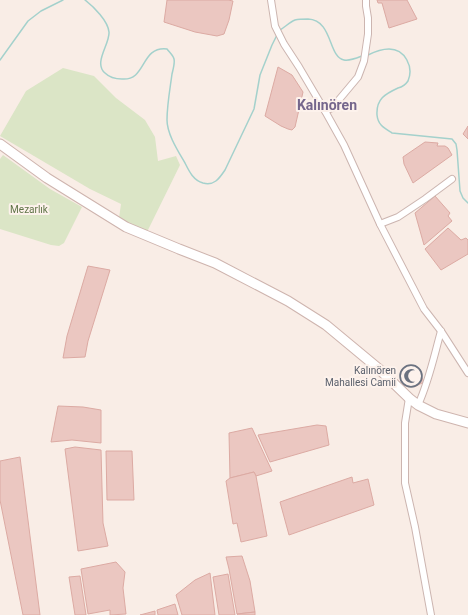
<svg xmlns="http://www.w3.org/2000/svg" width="468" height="615" font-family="Roboto,sans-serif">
<rect width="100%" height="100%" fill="#f9ede6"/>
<!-- green -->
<g fill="#dbe5c6">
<path d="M63,68L94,76L116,98L145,120L155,137L158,161L176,156L180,165L147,232L119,218L121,204L90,189L0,136L26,91Z"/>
<path d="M3,155L50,189L82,207L64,243L59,246L51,245L0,229V159Z"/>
</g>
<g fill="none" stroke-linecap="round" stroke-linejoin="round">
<!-- stream -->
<g stroke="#a4d1cc" stroke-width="1.5">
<path d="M85,0C94,7 108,21 109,32C110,44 93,63 105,73C109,77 115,79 122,79C147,81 140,46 167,49C169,52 173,55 174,59C175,63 173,70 172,74C170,89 167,105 167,120C167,134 178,151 185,163C189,171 193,180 203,183C214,186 219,179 225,170L254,109L260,75L272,45L277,35"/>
<path d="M280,30C285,27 290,22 295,20C299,19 304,19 308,19C333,20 328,57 344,60C350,61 357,58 362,56"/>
<path d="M368,55C374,52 382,49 389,49C405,49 414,67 408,81C406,84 402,87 398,88C385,94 376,99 377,115C378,125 384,128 392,133L452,139L456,144L457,150L460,191L463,198L468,203"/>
<path d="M0,60L28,21L41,11L63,0"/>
</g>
</g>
<!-- building -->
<g fill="#ebc7c1" stroke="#dcaaa3">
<path d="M167,0H228L233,1L229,20L224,34L217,36L195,32L164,22Z"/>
<path d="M377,0H407L417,19L389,28L382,3H378Z"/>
<path d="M278,67L292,75L303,92L295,127L292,130L288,129L281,126L265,116Z"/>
<path d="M468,126V139L463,134Z"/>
<path d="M425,142L438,143L437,146H445L448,148L452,155L413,183L404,164L403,157Z"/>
<path d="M435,196L450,213L448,216L452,221L424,245L415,213Z"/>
<path d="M448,228L461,240L466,238L468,240V254L441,270L425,249Z"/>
<path d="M88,266L110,270L88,341L85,357L63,358L67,336Z"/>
<path d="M418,370L424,382L414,387L408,380H403L401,372Z"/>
<path d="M58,406L83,407L101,410V443L72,440L51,442Z"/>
<path d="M317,425L326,426L329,445L270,462L258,435Z"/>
<path d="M252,428L272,471L256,476L254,472L230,478L229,433Z"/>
<path d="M75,447L101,450L103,523L108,546L78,551L65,449Z"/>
<path d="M106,451H132L134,500H107Z"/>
<path d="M20,457L40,615H23L0,500V461Z"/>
<path d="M254,472L256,476L267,536L241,542L237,523L233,524L226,481L230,478Z"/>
<path d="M352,477L353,483L368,479L374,505L289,535L280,502Z"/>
<path d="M242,556L250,581L255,612L237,614L229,569L226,557Z"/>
<path d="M116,562L125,572L123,588L126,614L110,615V610L88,614L81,569Z"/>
<path d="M210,573L215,615H182L176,595L195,580Z"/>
<path d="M228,574L235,615H219L213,577Z"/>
<path d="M80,576L86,615H75L69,577Z"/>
<path d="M175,604L178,615H158L157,610Z"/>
<path d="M155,611V615H140Z"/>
<path d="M255,612V615H238L237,614Z"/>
</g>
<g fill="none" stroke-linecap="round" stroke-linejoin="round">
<!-- street casing -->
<g stroke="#ccb5b0" stroke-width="8">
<g id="street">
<path d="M271,0L275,26L284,44L299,67L325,111L344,145L380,224L424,309L441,331L468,373"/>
<path d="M325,111L332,108L358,77L364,61L368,34V18L366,6V0"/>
<path d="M380,224L398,217L425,199L452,179"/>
<path d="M409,398L405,423V483L415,527L431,615"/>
<path d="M418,405C429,381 434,356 441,331"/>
</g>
</g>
<!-- secondary casing -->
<g stroke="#ceb4ae" stroke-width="11">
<path id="secondary" d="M0,144L47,178L126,227L179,249L215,263L288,301L326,325L379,369L409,398L418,405L436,414L468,423"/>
</g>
<!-- street -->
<use href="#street" stroke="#fff" stroke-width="6"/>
<!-- secondary -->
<use href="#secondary" stroke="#fff" stroke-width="9"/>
</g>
<!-- icons -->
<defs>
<g id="mosque-ring" transform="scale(1.15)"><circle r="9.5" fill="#fdf2ec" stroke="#6b7280" stroke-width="1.5"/><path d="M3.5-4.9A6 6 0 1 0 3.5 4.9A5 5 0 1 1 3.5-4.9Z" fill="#6b7280"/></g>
</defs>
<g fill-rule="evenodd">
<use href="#mosque-ring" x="411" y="376"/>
</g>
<g text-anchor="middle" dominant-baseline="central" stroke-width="4" stroke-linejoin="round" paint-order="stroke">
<!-- park labels -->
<g font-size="10" fill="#607448" stroke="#fdf2ec">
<text x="29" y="209">Mezarlık</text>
</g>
<!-- worship labels -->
<g font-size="10" fill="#5b616d" stroke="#fdf2ec" text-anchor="end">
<text x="396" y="370">Kalınören<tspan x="396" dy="12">Mahallesi Camii</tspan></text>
</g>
<!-- district labels -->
<g font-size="14" font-weight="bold" fill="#75668c" stroke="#fdf2ec">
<text x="327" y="105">Kalınören</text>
</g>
</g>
</svg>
